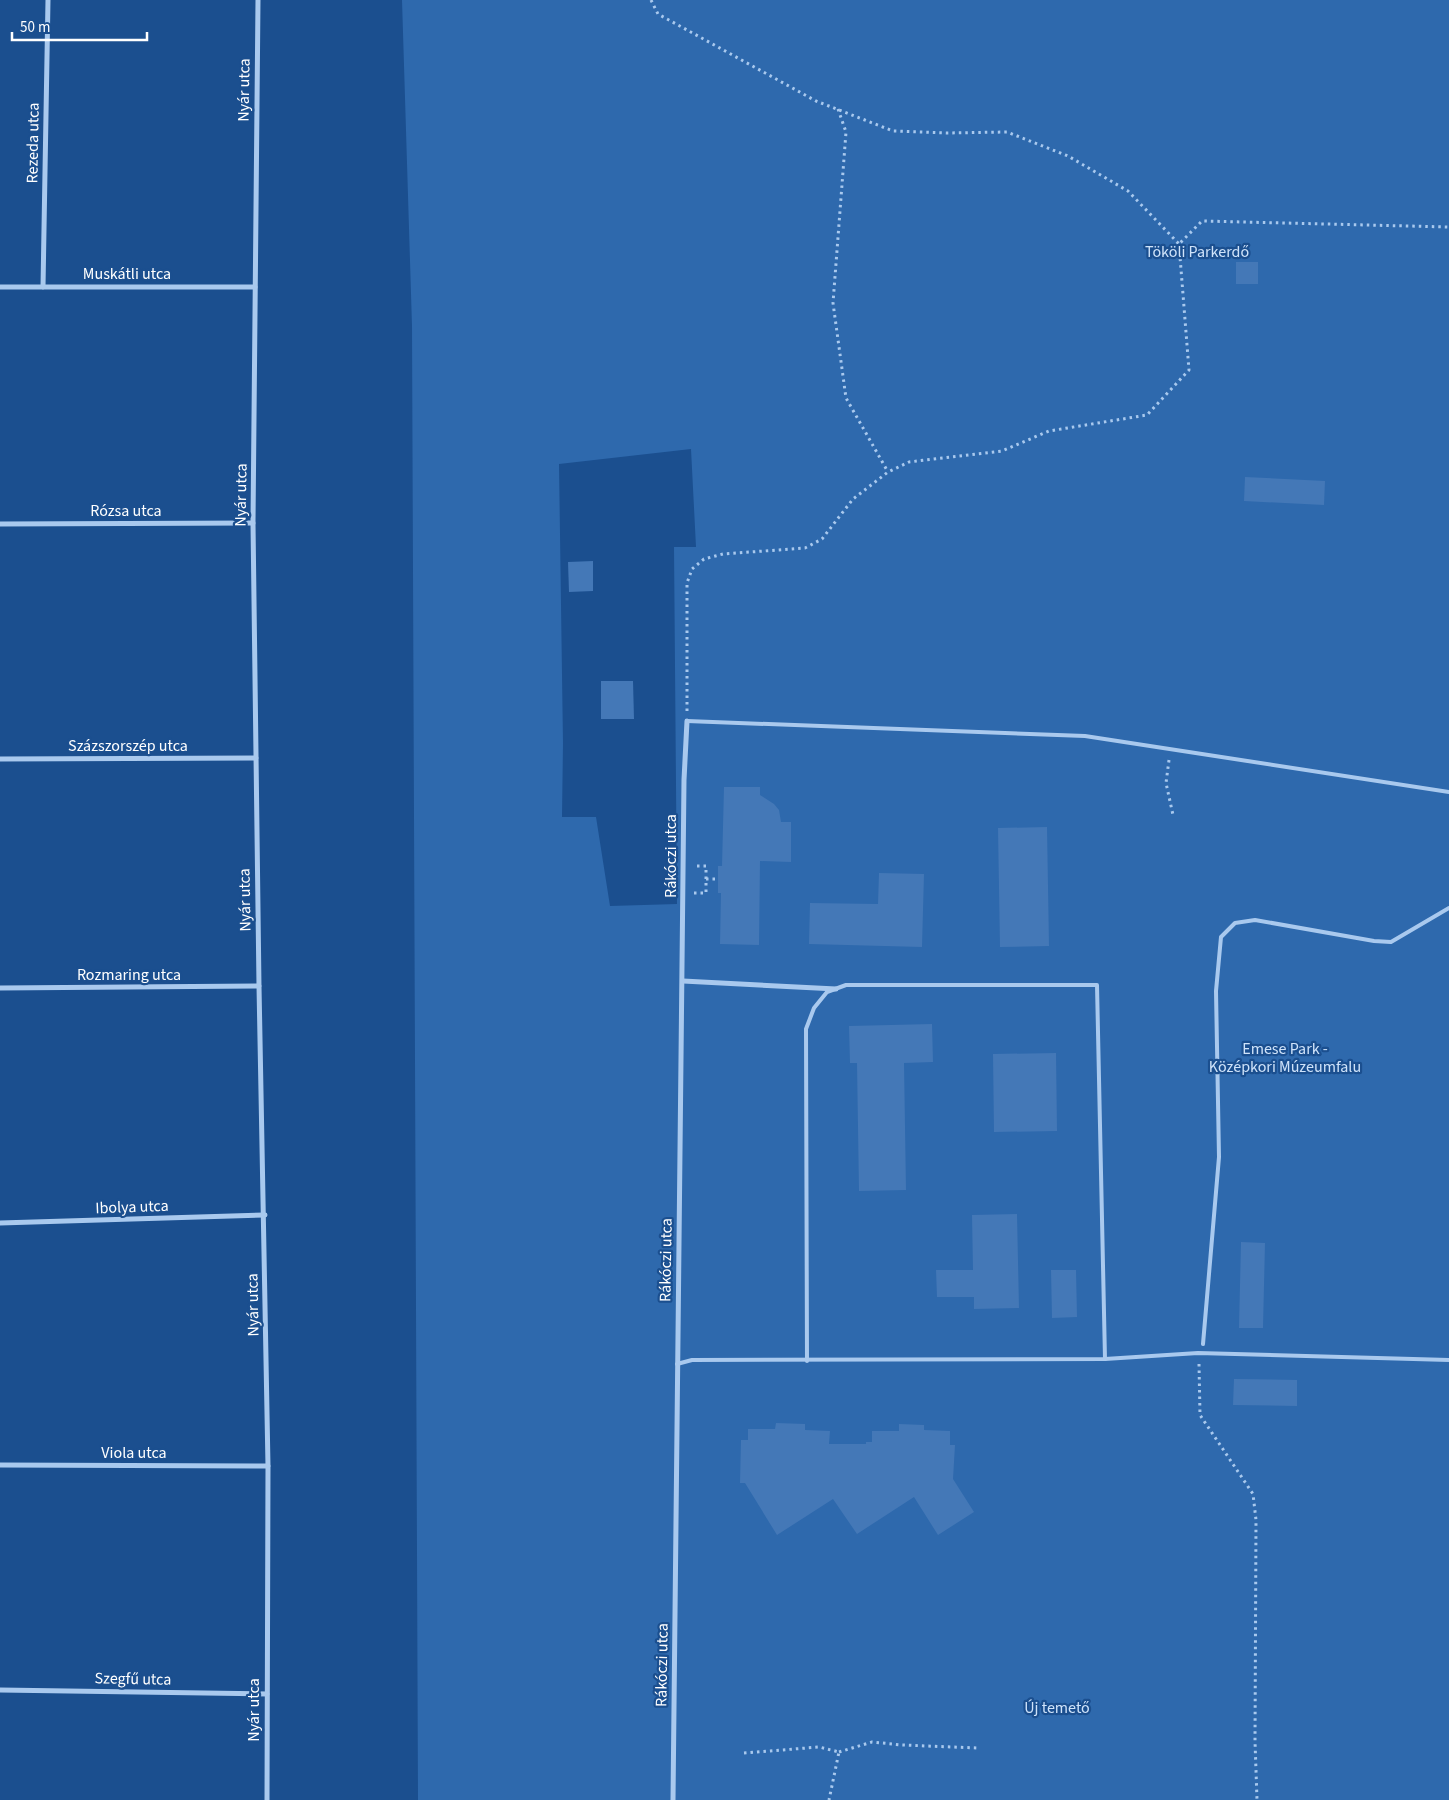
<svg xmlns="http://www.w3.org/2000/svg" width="1449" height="1800" font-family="'Source Sans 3',sans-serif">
<rect width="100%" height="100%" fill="#1b4f8f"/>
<!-- green -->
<path fill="#2e69ad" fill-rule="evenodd" d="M402,0H1449V1800H418L412,326ZM691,449L696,547H674L677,904L610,906L596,817H562L563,743L559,464Z"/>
<!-- building -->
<g fill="#4478b7">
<rect x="1236" y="262" width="22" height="22"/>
<path d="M1245,477L1325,481L1324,505L1244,501Z"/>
<path d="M593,561V591L569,592L568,562Z"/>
<path d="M601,681H633L634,719H601Z"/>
<path d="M724,787H760V795L774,804L779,810L781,822H791V862L760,861L759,945L720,944L721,893H718V866H722Z"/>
<path d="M1047,827L1049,946L1000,947L998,828Z"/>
<path d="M879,873L924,874L922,947L809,944L810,903L878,904Z"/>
<path d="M932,1024L933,1062L904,1063L906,1190L859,1191L857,1063H850L849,1026Z"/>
<path d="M1056,1053L1057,1131L994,1132L993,1054Z"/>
<path d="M1017,1214L1019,1308L974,1309V1297H937L936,1270H973L972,1215Z"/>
<path d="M1241,1242L1265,1243L1263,1328H1239Z"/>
<path d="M1051,1270H1076L1077,1317L1052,1318Z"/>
<path d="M1234,1379L1297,1380V1406L1233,1405Z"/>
<path d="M776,1423L805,1424V1430L830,1431L829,1444H866V1442H872V1431H899V1424L924,1425V1430L950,1431V1445H955L953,1479L974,1512L938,1535L914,1497L857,1534L833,1499L777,1535L745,1483H740L741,1440H748V1429H775Z"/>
</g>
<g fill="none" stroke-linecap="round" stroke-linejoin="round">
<!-- path -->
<g stroke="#a9c9ee" stroke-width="3" stroke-dasharray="2.5 4" stroke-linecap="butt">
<path d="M651,0L658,14L816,101L893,131L947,133L1007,132L1068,156L1128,191L1179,244"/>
<path d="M838,109L846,132L833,303L846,398L888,472"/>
<path d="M687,711V583L692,569L704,559L723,554L805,548L822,539L853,499L888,472L909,462L1002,451L1049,431L1147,415L1189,370L1179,244L1202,221L1449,227"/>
<path d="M1169,760L1166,783L1173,815"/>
<path d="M706,879H718"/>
<path d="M694,893H706V866H694"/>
<path d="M1199,1364L1200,1415L1253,1494L1256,1520L1255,1741L1257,1800"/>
<path d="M839,1752L872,1742L902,1745L978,1748"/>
<path d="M744,1753L819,1747L839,1752L829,1800"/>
</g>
<!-- lane -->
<g stroke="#a9c9ee" stroke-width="4">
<path d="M687,721L1085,736L1449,792"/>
<path d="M1203,1344L1219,1157L1216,991L1221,937L1235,923L1255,920L1374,941L1391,942L1449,908"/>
<path d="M807,1361L806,1029L814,1008L827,992L846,985H1097L1105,1359"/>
<path d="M677,1364L692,1360L1105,1359L1198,1353L1449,1360"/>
</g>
<!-- street -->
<g stroke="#a9c9ee" stroke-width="5">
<path d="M258,0L253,523L259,986L268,1466L267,1800"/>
<path d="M0,287H255"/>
<path d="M43,287L48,0"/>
<path d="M0,524L253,523"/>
<path d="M0,759L256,758"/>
<path d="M683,981L836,989"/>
<path d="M0,988L259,986"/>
<path d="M0,1223L265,1215"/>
<path d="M0,1465L268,1466"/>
<path d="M0,1690L267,1694"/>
<path d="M673,1800L684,780L687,721"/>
</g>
</g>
<g text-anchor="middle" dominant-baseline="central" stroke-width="4.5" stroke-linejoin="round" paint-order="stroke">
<!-- street labels -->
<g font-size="16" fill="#fff" stroke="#1b4f8f">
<text transform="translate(244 90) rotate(-89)">Nyár utca</text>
<text transform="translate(33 143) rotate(-89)">Rezeda utca</text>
<text x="127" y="274">Muskátli utca</text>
<text transform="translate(241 495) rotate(-89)">Nyár utca</text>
<text x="126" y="511">Rózsa utca</text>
<text x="128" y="746">Százszorszép utca</text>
<text transform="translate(671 856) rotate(-90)">Rákóczi utca</text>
<text transform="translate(245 900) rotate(-91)">Nyár utca</text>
<text x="129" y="975">Rozmaring utca</text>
<text transform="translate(132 1207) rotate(-2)">Ibolya utca</text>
<text transform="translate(666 1260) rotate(-89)">Rákóczi utca</text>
<text transform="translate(253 1305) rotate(-91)">Nyár utca</text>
<text x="134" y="1453">Viola utca</text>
<text transform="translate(662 1665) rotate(-89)">Rákóczi utca</text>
<text transform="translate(133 1679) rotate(1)">Szegfű utca</text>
<text transform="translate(254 1710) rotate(-90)">Nyár utca</text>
</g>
<!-- park labels -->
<g font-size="16" fill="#cfe3fa" stroke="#1b4f8f">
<text x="1197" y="252">Tököli Parkerdő</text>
<text x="1285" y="1049">Emese Park -<tspan x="1285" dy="18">Középkori Múzeumfalu</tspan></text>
<text x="1057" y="1708">Új temető</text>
</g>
</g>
<!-- scale -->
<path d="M12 32v8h135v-8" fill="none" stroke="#ffffff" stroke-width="2.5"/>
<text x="20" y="32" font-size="15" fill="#ffffff" stroke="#1b4f8f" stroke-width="4" paint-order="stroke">50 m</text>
</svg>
